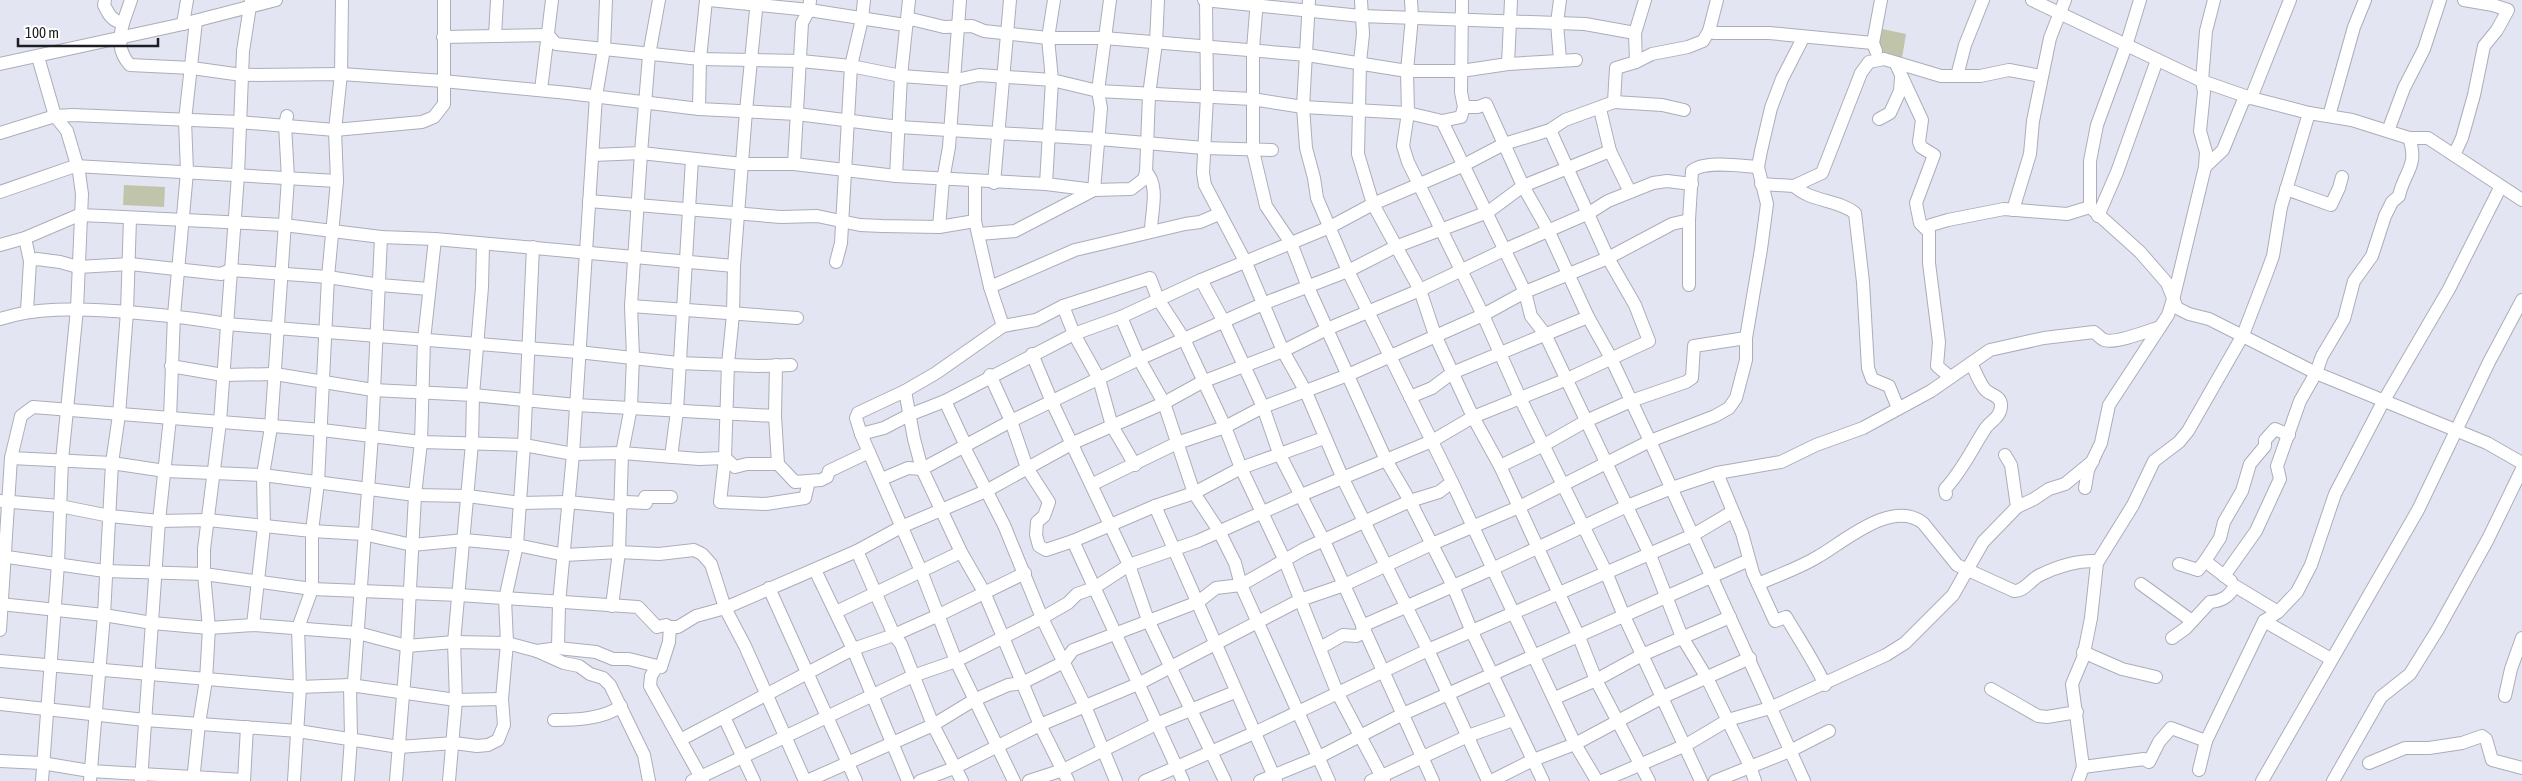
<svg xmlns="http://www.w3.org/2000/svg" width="2522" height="781" font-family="'Asap Condensed',sans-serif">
<rect width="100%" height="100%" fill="#e3e6f2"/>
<!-- green -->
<g fill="#c0c4ab">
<path d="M1882,29L1906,34L1902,58L1878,50Z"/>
<path d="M124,185L165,187L164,207L123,205Z"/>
</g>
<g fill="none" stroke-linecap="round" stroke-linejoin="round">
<!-- minor casing -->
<g stroke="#abaeb9" stroke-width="14">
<g id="minor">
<path d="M105,0L104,5C109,15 112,21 123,23C119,39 118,52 130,65L192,68L242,75L341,74L443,81L568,93L699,109L797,114L899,127L1099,139L1204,148L1272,150"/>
<path d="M709,0L809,10L905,25L911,19L944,27L972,26L984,31L1048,38H1104L1307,55L1407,71H1461L1508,64L1576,60"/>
<path d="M757,0L746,111L734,266L733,315L728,364L725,458L720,502L766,504L805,498L809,481"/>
<path d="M1204,0L1361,16L1585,24L1635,33"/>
<path d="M1206,0L1207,96L1203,173L1205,185L1246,263L1283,351L1306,392L1343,479L1428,650L1488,781"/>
<path d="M1257,0L1253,49V151L1266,206L1291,243L1308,287L1386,460L1410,501L1453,586L1472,632L1543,781"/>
<path d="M1309,0L1303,107L1306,148L1314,178L1317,198L1348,271L1452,482L1575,744L1597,781"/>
<path d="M1361,0L1363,34L1360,62L1358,154L1373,204L1420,290L1435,335L1473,417L1500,466L1579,637L1596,680L1649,781"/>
<path d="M1411,0L1412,17L1407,71L1408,113L1403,146L1408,162L1483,315L1520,398L1606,572L1624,616L1701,781"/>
<path d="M1462,0L1461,92L1464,107"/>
<path d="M1560,0L1557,23L1560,60"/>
<path d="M2032,0L2202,81L2251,98L2309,113L2352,120L2409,138H2428L2522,200"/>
<path d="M123,23L131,0"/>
<path d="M183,24L187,0"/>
<path d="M1709,31L1717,0"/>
<path d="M495,36L497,0"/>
<path d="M443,37L548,35L556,44L700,59L801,61L851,66L901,76L956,80L979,75L1052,80L1098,91L1252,99L1303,107L1408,113L1442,121L1461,117L1464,107H1478L1486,104L1523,186L1548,230L1588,317L1611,358L1650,441L1804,781"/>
<path d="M1876,51L1873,43L1881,0"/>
<path d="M38,57L55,116L67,131L79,172L82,194L77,309L62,460L58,564L42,781"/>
<path d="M1636,62L1635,33L1645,0"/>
<path d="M0,64L183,24L276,0"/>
<path d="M1508,64L1511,0"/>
<path d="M1896,64L1922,120L1919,142L1921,147L1934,155L1916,203L1920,223L1929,232V263L1939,342L1937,366L1950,377"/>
<path d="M1957,76L1965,45L1983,0"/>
<path d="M541,90L552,0"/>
<path d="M1614,102L1662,105L1684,110"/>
<path d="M699,109L700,59L706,0"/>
<path d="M1600,109L1610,151L1630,192"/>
<path d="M2329,116L2354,27L2365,0"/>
<path d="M1879,119L1890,113L1900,91L1901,78"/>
<path d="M1442,121L1525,292L1531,316L1545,334L1650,555L1682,637L1707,678L1750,766L1755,781"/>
<path d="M2388,131L2404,88L2424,49L2440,0"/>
<path d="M0,133L55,116L73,115L239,122L335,130L422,122L434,117L444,104V0"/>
<path d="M593,155L641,153L742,164H794L896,176L1046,184L1094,190L1131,189L1144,179L1146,172L1149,95L1156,43L1158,0"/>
<path d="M2454,155L2462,138L2474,95L2484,46L2497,30L2508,10L2493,5L2464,0"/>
<path d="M794,164L802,23L809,10L810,0"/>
<path d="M2205,167L2223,150L2244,99L2251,98L2290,0"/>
<path d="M1146,172C1160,186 1151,213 1151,231"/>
<path d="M896,176L901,76L909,0"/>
<path d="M975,182V221L990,287L1003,326"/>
<path d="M994,183L1010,0"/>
<path d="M1046,184L1052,80L1048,38L1054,0"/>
<path d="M1761,184L1794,186L1822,173L1861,73L1869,62L1884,59L1941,76H1980L2009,70L2041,76"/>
<path d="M1794,186C1811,202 1837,199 1855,213L1863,282L1868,368L1872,379L1889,386L1898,408"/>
<path d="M2286,189L2331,205L2339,188L2342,177"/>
<path d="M0,192L75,166L337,181"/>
<path d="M589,201L781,217L817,216L860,225L882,226L939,227L975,221"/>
<path d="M2090,207V161L2097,125L2126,46L2140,0"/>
<path d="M2013,210L2030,154L2033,121L2050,38L2065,0"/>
<path d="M2098,216L2117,172L2157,60"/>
<path d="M1689,220V285"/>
<path d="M939,227L943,180L949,147L960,0"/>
<path d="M1926,228L1931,225L1948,220L2004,209L2067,214L2090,207L2140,252L2167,283L2177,308L2189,314L2209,319L2316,373L2487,443L2522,463"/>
<path d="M979,234L1015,231L1094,190L1101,108L1098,91L1110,0"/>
<path d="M25,238L30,261L27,311"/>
<path d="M0,245L25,238L79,215L103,216L284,225L381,237L435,239L734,266"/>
<path d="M30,261L37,259L60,262L78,267L130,264L221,274L230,270L328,277L380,285L429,289"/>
<path d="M836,262L841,243L851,66L862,19L864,0"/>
<path d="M1201,280L1224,322L1263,407L1279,453L1324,541L1433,781"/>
<path d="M990,287L1075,250L1185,224L1200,222L1219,214"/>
<path d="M631,306L797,318"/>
<path d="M1063,306L1074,334L1099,379L1112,426L1135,465"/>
<path d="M1121,317L1139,359L1164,403L1194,493L1219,531L1235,563L1241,585L1329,781"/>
<path d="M0,319C38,307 75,309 115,311C153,314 189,317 226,324L578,352L678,363L758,366L791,365"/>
<path d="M1032,354L1052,402L1129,565L1148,620L1225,781"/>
<path d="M171,366L223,375L275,374L373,390L473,395L576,405L775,416L776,365"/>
<path d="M990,375L1011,421L1027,468L1049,502L1044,516L1037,522L1036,535L1039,546L1046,550L1073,541L1155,506L1194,493L1241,468L1324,438"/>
<path d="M905,391L914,439L922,469L961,552L984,592L1040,725L1068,781"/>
<path d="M1410,397L1432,388L1452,373L1588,317"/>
<path d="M945,401L966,446V451L1004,525L1042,618L1085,706L1116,781"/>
<path d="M775,416L778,464"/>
<path d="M861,434L884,428L909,415L945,401L1074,334L1121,317L1201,280L1330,227L1373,204L1462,166L1504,144L1550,130L1565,120L1614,102L1616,68L1636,62L1652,54L1688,47L1703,41L1709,31L1714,33H1769L1873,43"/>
<path d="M671,457L677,411L692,159"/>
<path d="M11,458L112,463L165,471L263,475L415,495L468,496L520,503L568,502L619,507L626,502L646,503L645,497H671"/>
<path d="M1500,466L1544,445L1586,421L1631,401L1686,382L1692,378L1694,346L1746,338"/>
<path d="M1717,473L1742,533L1753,573L1775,621L1786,617C1799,639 1814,661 1825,685"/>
<path d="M882,479L908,468L922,469L1011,421L1139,359L1265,303L1348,271L1395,247L1488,212L1523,186L1610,151"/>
<path d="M1093,484L1177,443L1225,427L1263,407L1348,375L1483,315L1525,292L1608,258L1672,224L1689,220L1692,171C1704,160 1742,166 1758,167"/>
<path d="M2085,488L2088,470L2101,443L2109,405L2168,315L2174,296L2205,167L2206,152L2200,131L2204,92L2202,81L2206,31L2214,0"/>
<path d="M1946,494L1945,489C1962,471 1972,449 1985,429C1990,421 2002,417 2001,404C2000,397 1993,395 1988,392C1981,388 1975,370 1971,363"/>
<path d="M0,501L60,506L110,516L159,521L208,520L312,531L363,534L412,545L465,540L517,545L565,555L619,552L659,554L694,550L702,554L711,564L725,608L745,646L805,781"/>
<path d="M1155,506L1276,781"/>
<path d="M2017,507L2034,499L2049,489L2065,484L2093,461"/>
<path d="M1073,541L1183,781"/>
<path d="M857,551L894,635L901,644L933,725L962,781"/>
<path d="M0,556L105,571L204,574L312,589L459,595L638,607L657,627L666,625L670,627"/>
<path d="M2205,561L2220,538L2224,522L2242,491L2250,464L2265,446V440L2275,429L2289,435"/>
<path d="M2179,564L2198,570L2205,561L2231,581"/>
<path d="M815,570L853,649L908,781"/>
<path d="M2224,576L2256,531L2280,479L2277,466L2300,401L2316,373L2322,356L2344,319L2354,281L2372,256L2385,216L2392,202L2399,196C2404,172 2419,166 2409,138"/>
<path d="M1758,584C1778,575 1800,568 1819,556C1845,541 1892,499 1923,523L1957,565L2014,591C2024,592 2031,579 2040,575C2058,566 2079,560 2098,561"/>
<path d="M2141,584L2192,621"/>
<path d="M769,588L856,781"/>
<path d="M0,604L104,615L152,623L209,628L253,625L358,633L407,646L454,642L507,643L537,651L558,648L596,652L613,659H629L661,667L669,642L670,627H678L696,616L725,608L857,551L901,527L986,491L1073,443L1164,403L1202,382L1283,351L1327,329L1420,290L1504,250L1589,213L1608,201L1653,183L1667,181L1692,184"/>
<path d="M612,606L619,552L622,453L631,407L633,357L631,306L641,153L649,55L659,0"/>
<path d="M836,612L961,552"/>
<path d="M2264,621L2331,659"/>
<path d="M253,625L264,527L263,475L271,427L288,178L285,125L287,116"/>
<path d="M1362,626L1492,569L1627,506L1672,488L1717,473L1781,462L1816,445L1863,428L1931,391L1990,350L2044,338L2094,332C2097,334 2100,338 2104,340C2115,344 2148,331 2160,327"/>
<path d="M0,630L11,458L21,416L33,407L322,430L421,442L524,445L573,454L622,453L699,459L725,458L735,467L747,464H778L795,482L821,480L827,477L829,471L869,452"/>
<path d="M2172,638L2186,628L2210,602C2223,601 2229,596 2235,586L2278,612"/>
<path d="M558,648L559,603L573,454L596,96L604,49L606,0"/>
<path d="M1320,648L1343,635L1356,636L1365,632"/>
<path d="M537,651L564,663L579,666L590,674L603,678L610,685L644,755L649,781"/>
<path d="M2083,652L2122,669L2156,677"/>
<path d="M0,661L300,687L350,685L456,700L502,699"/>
<path d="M661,667L656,668L651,676L650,686L703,781"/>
<path d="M1991,689L2038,716L2047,717L2077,712"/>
<path d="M2505,696L2511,669L2522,638"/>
<path d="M1555,698L1596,680L1642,655L1730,617"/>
<path d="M0,704L145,720L298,731L399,747L454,743L477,746L488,745L498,740L504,725L502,699L507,643L505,599L517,545L524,445L533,247"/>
<path d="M724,717L754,781"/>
<path d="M554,720C575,720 604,719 621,706"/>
<path d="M682,739L853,649L894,635L939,615L1025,573"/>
<path d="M0,761L42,763L90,771L244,780"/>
<path d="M2369,763L2405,748H2429L2462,743L2482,736L2486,739L2492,760L2522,768"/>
<path d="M2083,767L2144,759L2149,762L2159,742L2171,728L2206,741"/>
<path d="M2199,770L2206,741L2264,621L2278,612L2297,592L2311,565L2335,494L2383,402L2449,289L2500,188"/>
<path d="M90,781L104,615L112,463L119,415L127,312L130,218"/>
<path d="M141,781L159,521L170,418L174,315L187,172L185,120L196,21"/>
<path d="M193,781L199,724L206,680L209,628L204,574V549L220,422L238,175L243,51L251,0"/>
<path d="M244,781L247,727"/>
<path d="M294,781L300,687L298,628L312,589V531L318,483L328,277L337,181L335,130L341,74L342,0"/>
<path d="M348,781L351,738L350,685L354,682L372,435L381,237"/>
<path d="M396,781L407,646L415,495L421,442L424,340L435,239"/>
<path d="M449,781L456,700L454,642L472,443L473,395L482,287L483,244"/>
<path d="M692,781L913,676L956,661L1042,618L1068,603L1077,594L1094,588L1129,565L1198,541L1299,496L1432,441L1473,417L1565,380L1649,341L1635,305L1608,258L1550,130"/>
<path d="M807,781L933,725L974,700L1008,685L1022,683L1064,662L1073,650L1198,602L1216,588L1241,585L1304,549L1410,501L1439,492L1452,482"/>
<path d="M920,781L954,768L1040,725L1138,684L1300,600L1344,585L1432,544L1519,507L1650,441L1715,416L1729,408L1736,398L1746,360V338L1761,249L1767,204L1758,167L1761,151L1771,108L1782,79L1803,38"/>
<path d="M1014,781L956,661L921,571L861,434L856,418L858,413L905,391L936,373L1003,326L1036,320L1063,306L1150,278L1158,299L1184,339L1225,427L1241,468L1285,561L1337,692L1384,781"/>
<path d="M1029,781L1063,770L1156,724L1235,692"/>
<path d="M1145,781L1254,733L1428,650L1693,535L1732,512"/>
<path d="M1260,781L1319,757L1403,714L1749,560"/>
<path d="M1371,781L1468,736L1513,720"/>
<path d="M1491,781L1533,760L1575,744L1663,697L1750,658"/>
<path d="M1602,781L1686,745L1728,720L1770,708L1886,655L1905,643L1953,595L1983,542L2017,507L2011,465L2005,455"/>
<path d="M1715,781L1790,751L1829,731"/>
<path d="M2078,781L2083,767L2072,684L2083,658L2091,618L2097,563L2133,505L2154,461L2179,442L2188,431L2243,335L2266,275L2273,256L2281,207L2309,113"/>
<path d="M2262,781L2418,510L2489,362L2522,300"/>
<path d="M2333,781L2381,697L2410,674L2438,629L2488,539L2522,469"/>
</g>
</g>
<!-- minor -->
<use href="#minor" stroke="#fff" stroke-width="12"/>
</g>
<!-- scale -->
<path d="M18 38v8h140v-8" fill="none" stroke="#1d1e23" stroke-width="2.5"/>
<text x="25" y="38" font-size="15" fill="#1d1e23" stroke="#ffffff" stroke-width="4" paint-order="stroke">100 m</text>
</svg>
